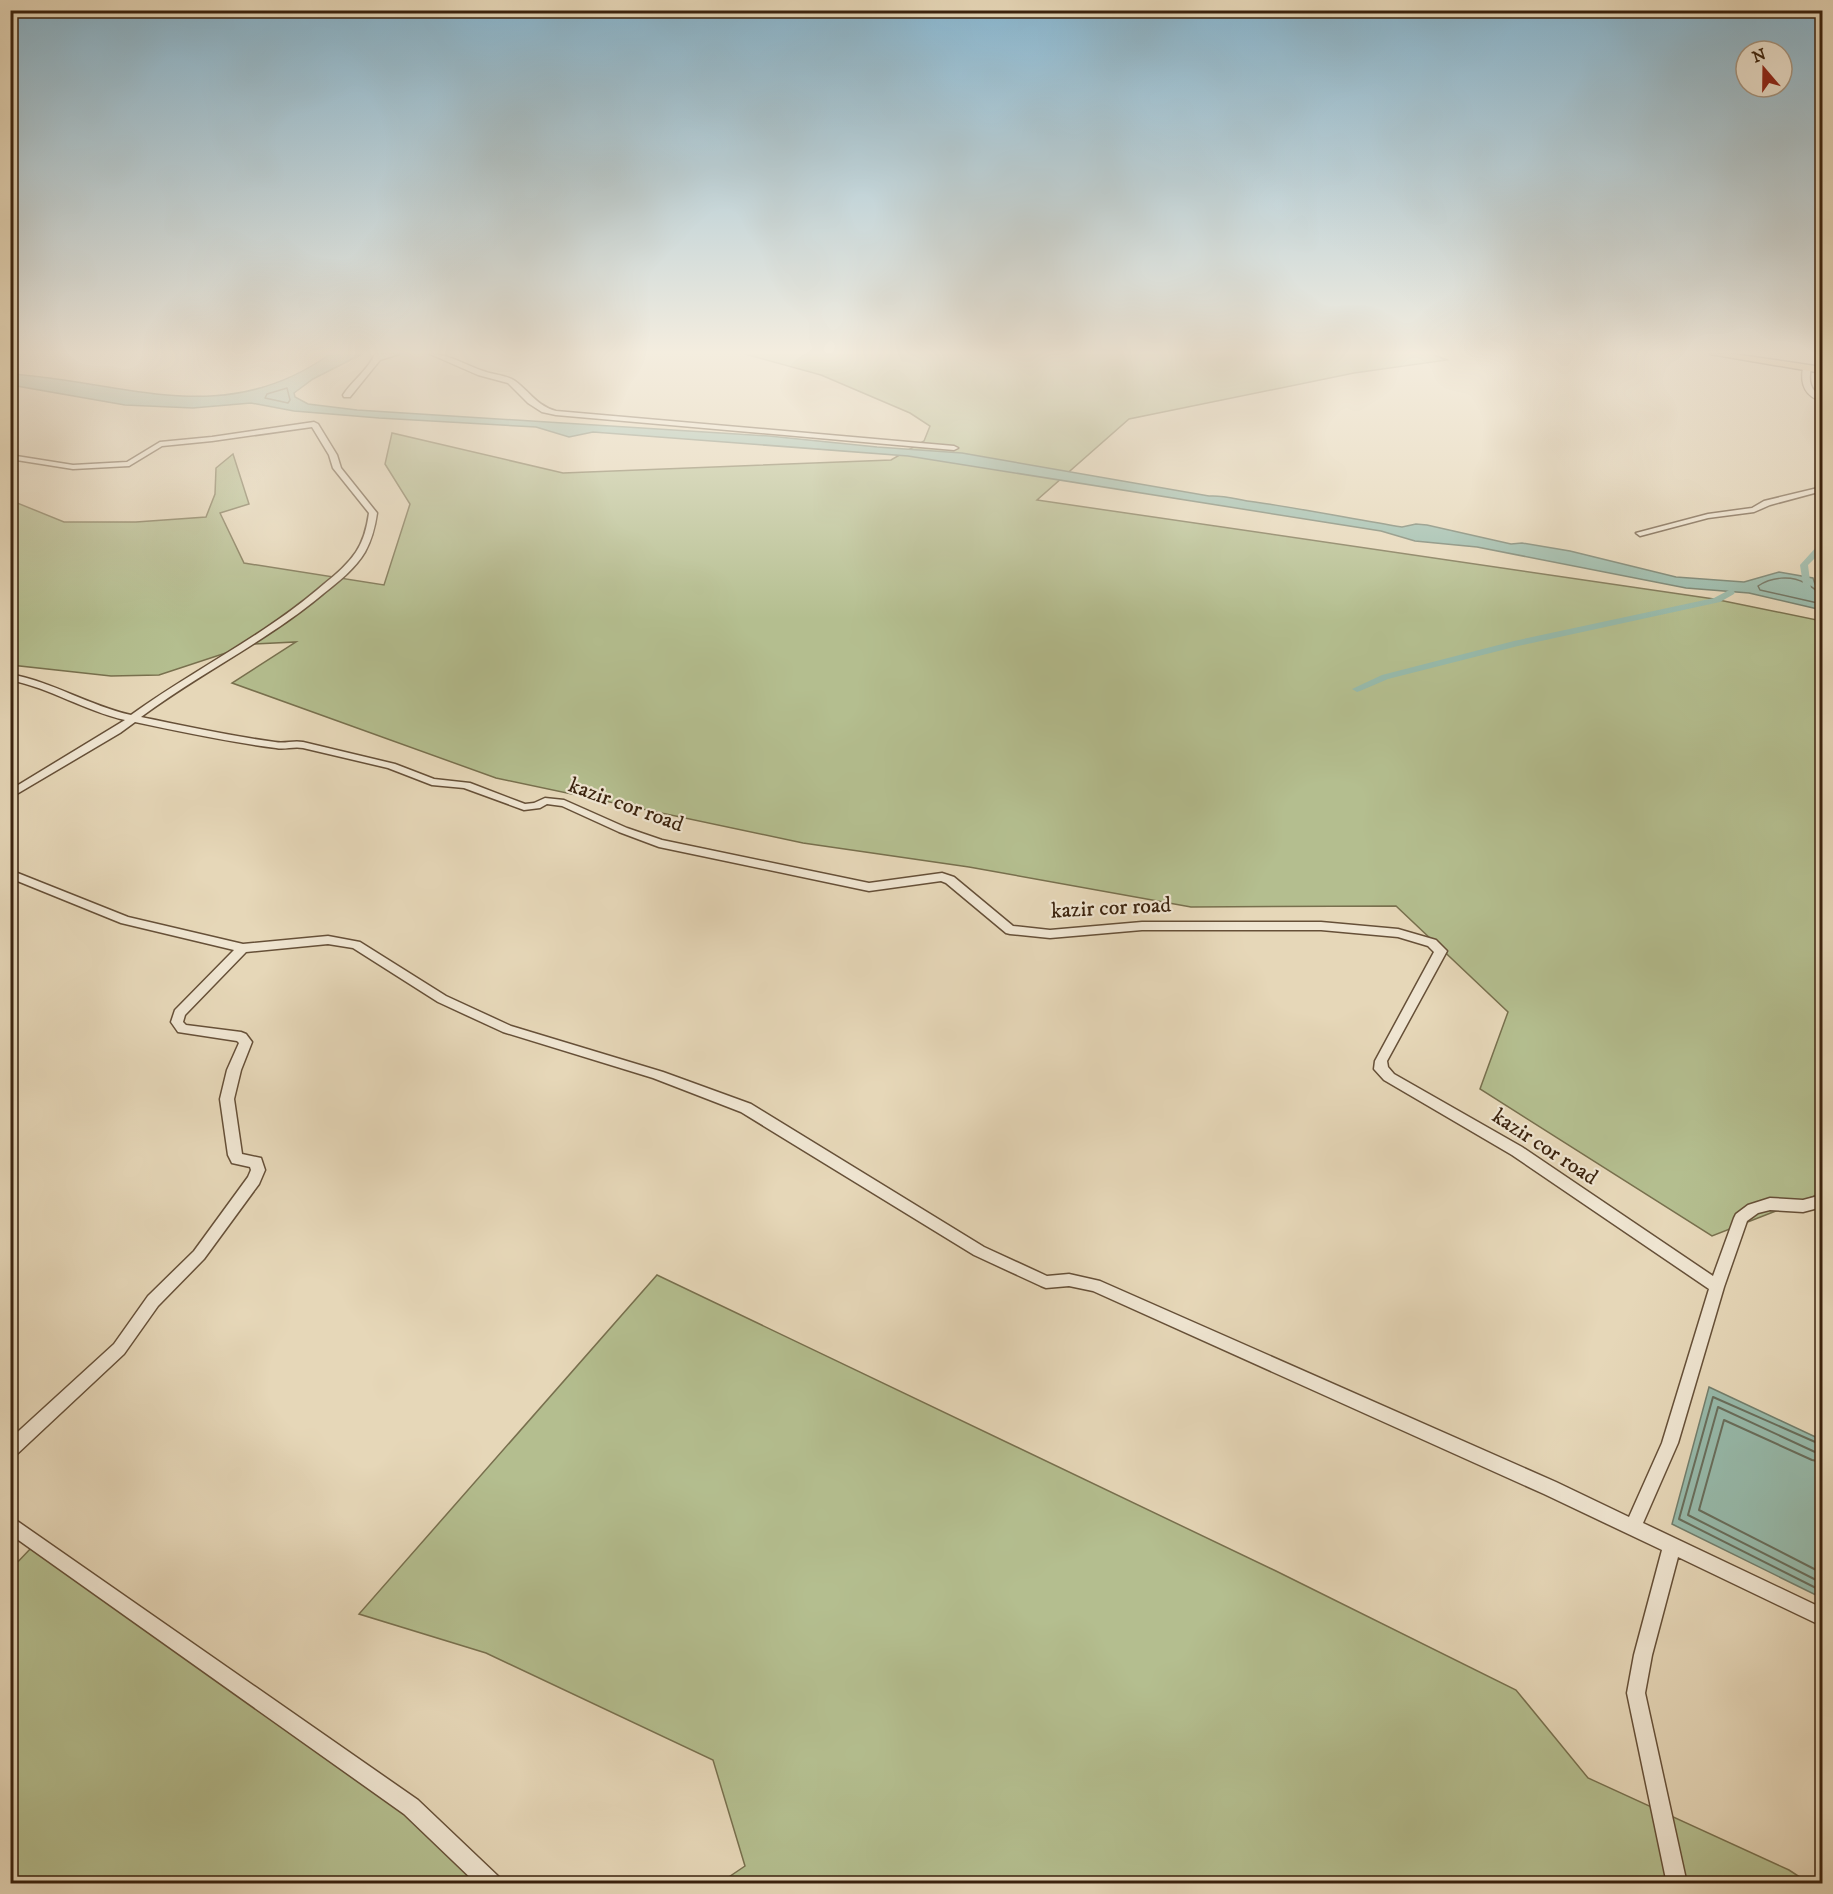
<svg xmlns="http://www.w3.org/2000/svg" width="1833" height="1894" font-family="'IM FELL DW Pica',serif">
<rect width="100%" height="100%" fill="#e6d7b8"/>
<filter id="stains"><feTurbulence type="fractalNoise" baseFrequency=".00333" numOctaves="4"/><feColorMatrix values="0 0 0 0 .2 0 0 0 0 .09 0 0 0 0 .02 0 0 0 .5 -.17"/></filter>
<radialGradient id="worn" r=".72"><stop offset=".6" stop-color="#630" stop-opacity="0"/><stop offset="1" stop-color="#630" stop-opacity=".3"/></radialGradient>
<!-- green -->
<g fill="#b4be8f" stroke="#78704e" stroke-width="1.5">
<path d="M745,354H1432L1447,360L1354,373L1129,419L1037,500L1714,599L1822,621V1193L1712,1236L1480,1089L1508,1012L1396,906L1191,907L969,867L803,843L496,778L232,683L296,642L253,644L159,675L111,676L11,665L10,500L64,522H136L206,517L215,494L216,468L233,454L249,504L220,513L244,563L384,585L410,504L385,464L392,433L563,473L891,460L924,441L930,426L910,413L821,375Z"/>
<path d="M657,1275L1276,1571L1516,1690L1588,1778L1789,1870L1809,1883H720L745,1866L713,1760L486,1653L359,1614Z"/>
<path d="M33,1546L391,1799L478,1884H11V1569Z"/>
</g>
<!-- water -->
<g fill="#97baab" stroke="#727e6c" stroke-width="1.5">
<path d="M330,354H362L313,379L294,393L295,397L308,404L357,410L769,436L877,447L962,453L1209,496C1227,495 1237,500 1255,502C1304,509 1353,519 1402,527L1416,524L1427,525L1511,544L1522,543L1570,551L1676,577L1744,582L1779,572L1813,578L1815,584L1822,588V610L1749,593L1686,588L1477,547L1415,541L1381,531L908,456L593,432L569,437L536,427L379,418L294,411L251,403L193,408L125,405L11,385V374C127,382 224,430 330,354Z"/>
<path d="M1709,1387L1822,1440V1598L1672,1524Z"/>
</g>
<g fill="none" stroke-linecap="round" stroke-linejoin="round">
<!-- shore-far1 -->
<g stroke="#696e5c" stroke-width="1.5">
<path d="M287,388L290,400L288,403L265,398L267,394Z"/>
<path d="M1822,593C1815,591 1812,586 1805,583C1791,575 1771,577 1758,586L1760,590L1822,604"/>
</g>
<!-- shore -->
<g stroke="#696e5c" stroke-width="2">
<path d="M1822,1445L1713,1397L1679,1519L1822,1591"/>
<path d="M1822,1453L1815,1452L1718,1407L1688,1515L1822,1583"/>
<path d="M1822,1462L1812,1460L1724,1420L1699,1510L1822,1573"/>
</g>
<!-- canal -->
<g fill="#97baab" fill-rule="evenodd">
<path d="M1819,544H1822V551L1808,565L1811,589L1810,591H1804L1800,565Z"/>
<path d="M1731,589L1735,592L1734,594L1720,602L1518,646L1388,679L1360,691L1357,692L1352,689L1382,675L1514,641L1714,598Z"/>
</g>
<!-- minor casing -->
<g stroke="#665038" stroke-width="3">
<g id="minor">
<path d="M375,354H399L380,360L350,397H344L343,395C353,380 368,370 375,354Z"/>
<path d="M430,354C449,354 465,365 483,371C493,375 507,375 515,381C530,392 537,406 556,411L954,446L958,448L954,450L556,415L542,412L528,403L508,383L478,375Z"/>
<path d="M1807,366L1811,368C1808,381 1810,390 1822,397V401C1806,397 1800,385 1803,368Z"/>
<path d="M314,422L318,424L337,455L341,468L377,513C375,527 372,539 365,552C355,569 338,582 323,594C267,641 200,673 141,717C186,726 230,736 275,742C285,744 293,740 303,742L395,764L434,779L470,783L525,804L534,803L545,798L564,800L627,828L662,840L869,883L942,873L954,877L1013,926L1050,930L1142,922H1321L1398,929L1436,940L1447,951L1387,1061L1388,1067L1394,1074L1522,1147L1713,1276L1734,1218L1736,1214L1748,1205L1770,1198L1803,1200L1822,1195V1207L1803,1212L1770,1210L1758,1213L1747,1221L1724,1287L1678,1443L1643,1523L1822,1608V1626L1678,1557L1652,1655L1645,1693L1687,1884H1667L1627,1693L1634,1655L1662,1550L1544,1494L1093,1291L1069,1286L1046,1288L1041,1286L974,1255L741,1112L653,1078L503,1032L438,1002L353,948L328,944L246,952L185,1015L183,1022L186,1025L241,1032L246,1034L252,1042L241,1070L234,1099L242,1154L261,1158L265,1170L259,1184L204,1259L158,1306L124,1354L16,1455L10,1457V1439L114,1344L148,1296L194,1251L248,1177L251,1170L250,1167L232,1163L228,1155L220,1099L227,1070L239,1043L237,1041L178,1032L171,1022L175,1010L234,950L121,923L10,878V870L128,917L243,944L328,936L360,942L446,996L511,1026L663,1072L751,1104L984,1247L1047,1276L1069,1274L1100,1281L1556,1482L1629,1517L1662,1443L1709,1289L1512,1155L1384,1080L1374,1069L1375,1061L1434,952L1428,946L1398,937L1321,930H1142L1050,938L1010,934L1006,933L946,883L941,881L869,891L659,847L619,832L562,806L547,804L540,808L524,810L464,788L432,785L388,768L303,748C293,746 285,750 276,748C228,742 182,732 135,722L120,733L10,798V790L125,720C85,711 50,688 10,680V674C53,682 90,706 131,715C192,671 260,638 317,590C331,578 346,567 356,552C364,540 367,527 369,513L333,468L329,455L312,427L212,441L162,446L129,466L73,469L10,459V455L73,465L127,462L160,442L212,437Z"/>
<path d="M1822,487V491L1770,505L1754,512L1708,518L1640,536L1636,533L1708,514L1752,508L1764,501Z"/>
<path d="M10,1516L418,1800L499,1877L502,1884H477L404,1814L10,1534Z"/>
</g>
</g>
<!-- major casing -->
<g stroke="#3b230e" stroke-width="3">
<path id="major" d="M1710,354H1733L1822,367V373Z"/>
</g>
<!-- minor -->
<use href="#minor" fill="#efe5d1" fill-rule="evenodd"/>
<!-- major -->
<use href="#major" fill="#e3bc7c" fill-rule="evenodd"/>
</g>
<!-- sky -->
<linearGradient id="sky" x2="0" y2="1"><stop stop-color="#87b6d0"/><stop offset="0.57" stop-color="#f4eddf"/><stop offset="1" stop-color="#f4eddf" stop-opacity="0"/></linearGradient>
<rect width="1833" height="619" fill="url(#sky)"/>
<g text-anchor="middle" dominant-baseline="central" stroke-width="4.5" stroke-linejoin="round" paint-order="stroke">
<!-- street labels -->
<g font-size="22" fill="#3b230e" stroke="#efe5d1">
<text transform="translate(626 805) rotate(20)">kazir cor road</text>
<text transform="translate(1111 908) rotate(-3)">kazir cor road</text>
<text transform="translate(1545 1147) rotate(33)">kazir cor road</text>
</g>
</g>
<!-- margin -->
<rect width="1833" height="1894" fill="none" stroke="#e6d7b8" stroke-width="36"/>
<rect x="12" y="12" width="1809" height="1870" fill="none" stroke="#3b230e" stroke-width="3"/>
<rect x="18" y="18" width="1797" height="1858" fill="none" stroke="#3b230e" stroke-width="1.5"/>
<!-- north arrow -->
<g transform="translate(1764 69) rotate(340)"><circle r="28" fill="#efe5d1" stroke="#a79783" stroke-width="1.5"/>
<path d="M0-4.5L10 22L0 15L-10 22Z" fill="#8f2418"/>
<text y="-9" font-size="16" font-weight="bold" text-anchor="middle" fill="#3b230e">N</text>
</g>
<rect width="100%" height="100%" filter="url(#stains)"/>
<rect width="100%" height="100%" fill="url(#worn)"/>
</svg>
